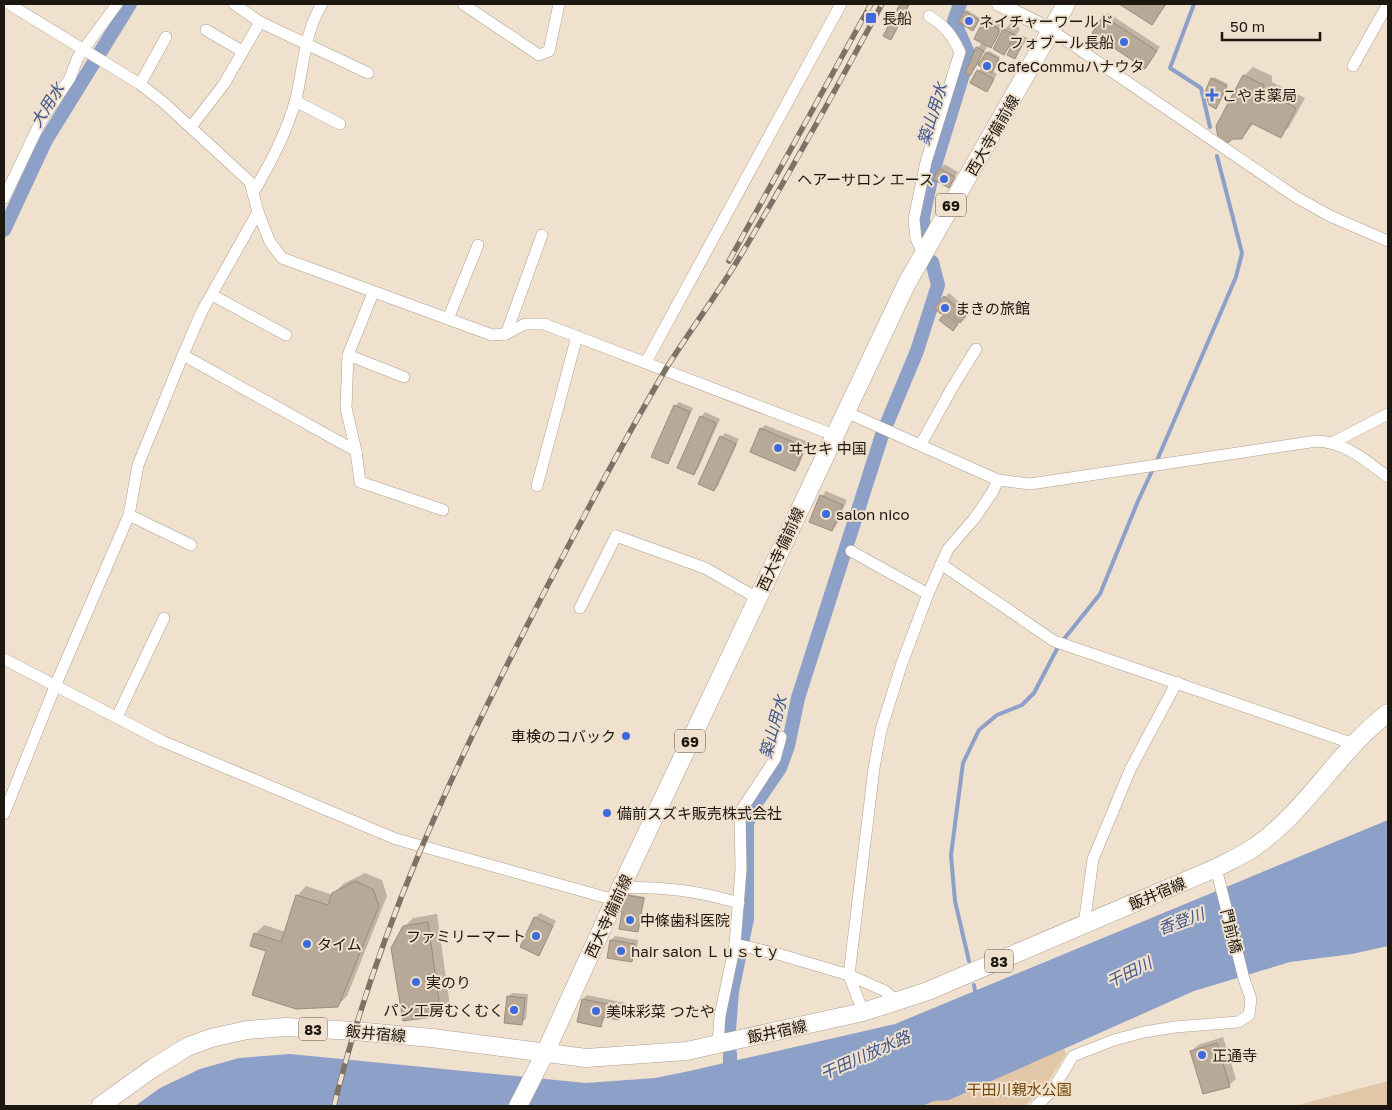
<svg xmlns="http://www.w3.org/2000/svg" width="1392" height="1110" font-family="'Golos Text','Noto Sans JP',sans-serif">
<rect width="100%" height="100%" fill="#f0e0ce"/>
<!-- green -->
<g fill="#e1c6a7">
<path d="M1064,1049L1066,1054L1044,1088L1025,1106H922L934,1101L950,1099Z"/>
<path d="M1388,1081V1106H1294Z"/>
</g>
<!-- water -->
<path fill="#8da0c8" d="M1388,820V946L1352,954L1290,962L1194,991L949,1100L934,1101L922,1106H135L160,1088L200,1069L239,1058L290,1054L586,1083L655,1078L685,1072L895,1024Z"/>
<!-- shadow -->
<g fill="#0003">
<path d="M901,4H910L890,38L885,35Z"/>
<path d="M967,10L980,18L975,28L965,12Z"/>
<path d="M1108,13L1160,47L1145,67L1093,33Z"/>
<path d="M988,17L1002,24V28L995,42L991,46L988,45L979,61L981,62L989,51L1000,57L992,71L997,74L987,91L972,83L982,66L978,64L970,74L977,48L983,42L976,38Z"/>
<path d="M1011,23L1020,28L1013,43L1021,35L1028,38L1014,58L1013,44L1004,53V30Z"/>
<path d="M1253,67L1272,76V82L1305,98L1289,127L1280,136L1254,123L1242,138L1244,76Z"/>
<path d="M1214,77L1228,84L1218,105L1212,79Z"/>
<path d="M944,164L958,172L949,186L935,178Z"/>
<path d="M949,293L969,311L953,329L941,320L949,312L936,308Z"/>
<path d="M679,402L693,408L671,458L667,463L675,406Z"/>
<path d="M705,412L720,419L698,469L693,473L701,417Z"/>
<path d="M765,425L808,442L799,466L794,470L761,429Z"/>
<path d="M725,433L739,439L718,486L714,490L721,437Z"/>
<path d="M826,491L847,500L836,526L832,530L811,521L822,496Z"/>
<path d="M365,873L382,880L387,896L347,996L338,1005L268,950L255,934L264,925L286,932L297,896L306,886L333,895L343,884Z"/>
<path d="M628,894L645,897L637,931L626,896Z"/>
<path d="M540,913L556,921L538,954L535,918Z"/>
<path d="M437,914L450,1006L441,1015L404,927L413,918Z"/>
<path d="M615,936L638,940L636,956L631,960L611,940Z"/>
<path d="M512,993L528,994L526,1019L521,1023L508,997Z"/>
<path d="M587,995L625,1003L623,1015L618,1019L606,1016L601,1026L583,999Z"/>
<path d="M1223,1037L1236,1079L1229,1085L1192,1051L1198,1045Z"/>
<path d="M1001,1082L1006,1091L1004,1092L995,1086Z"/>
</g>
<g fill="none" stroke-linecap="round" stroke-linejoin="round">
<!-- stream -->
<g stroke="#8da0c8" stroke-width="4">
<path d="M1194,4L1170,68L1201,88L1210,127"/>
<path d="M1158,458L1236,277L1242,253L1217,156"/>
<path d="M1064,639L1100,594L1138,501L1152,471"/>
<path d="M969,961L955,901L951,855L963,763L979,730L997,715L1022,705L1034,693L1058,647"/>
<path d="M974,985L976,997"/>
</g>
<!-- canal -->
<g stroke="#8da0c8" stroke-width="14">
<path d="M4,230L46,140L130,4"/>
<path d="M924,238L923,217L932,175L969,55L954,21L960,4"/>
<path d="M887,423L917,351L938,285L932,262"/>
<path d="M729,1030L732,991L747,919V824L754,806L780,768L788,746L798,698L882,435"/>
<path d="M730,1053V1064"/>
</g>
</g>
<!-- building -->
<g fill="#b7a897" stroke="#9b8c7c">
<path d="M900,4L909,5L891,40L883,36Z"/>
<path d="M1119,4H1166L1152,25Z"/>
<path d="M964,11L979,20L973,31L958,22Z"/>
<path d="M1103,16L1157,51L1145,69L1092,33Z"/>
<path d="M983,21L998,28L999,33L991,48L974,39Z"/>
<path d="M1003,29L1015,35L1004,55L993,49Z"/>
<path d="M1014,41L1022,45L1015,59L1007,55Z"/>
<path d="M976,47L984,51L970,76L965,73Z"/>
<path d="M986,52L999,59L992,73L978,65Z"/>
<path d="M977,70L994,79L987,92L970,83Z"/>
<path d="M1243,75L1264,85L1263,91L1296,108L1281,138L1251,123L1242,139H1233L1226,144L1218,137L1216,126Z"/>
<path d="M1211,78L1227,86L1216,109L1209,105L1205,92Z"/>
<path d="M939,168L955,177L949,188L933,179Z"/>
<path d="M944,296L966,316L960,323L947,311L941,314L934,308Z"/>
<path d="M945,313L958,324L953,331L939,320Z"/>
<path d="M674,405L690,412L668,464L651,457Z"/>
<path d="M700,416L716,423L694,475L677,468Z"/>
<path d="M760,428L805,447L795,471L750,452Z"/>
<path d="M720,436L736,444L714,491L698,484Z"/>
<path d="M820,495L843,505L832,531L809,522Z"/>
<path d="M355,881L373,889L379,906L338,1007L296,1009L252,995L266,951L250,946L254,933L281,942L296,895L328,905L332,893Z"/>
<path d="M625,895L644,898L638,932L619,929L622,912L617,909Z"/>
<path d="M534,917L553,926L539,956L520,947Z"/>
<path d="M428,922L441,1016L403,1021L391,948L403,926Z"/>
<path d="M610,940L635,944L632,962L607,958Z"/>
<path d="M507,996L525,998L522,1025L504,1023Z"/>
<path d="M582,999L622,1007L619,1020L603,1017L601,1027L577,1022Z"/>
<path d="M1217,1043L1230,1087L1203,1094L1190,1051Z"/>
<path d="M999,1083L1005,1093L997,1098L991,1087Z"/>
</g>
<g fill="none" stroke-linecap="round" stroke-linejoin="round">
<!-- minor casing -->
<g stroke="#af9f8e" stroke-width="12">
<g id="minor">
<path d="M234,4L260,22L368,73"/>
<path d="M463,4L539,55L549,51L559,4"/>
<path d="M206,30L242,51"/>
<path d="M1051,30L1296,197L1330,216L1388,241"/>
<path d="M1353,66L1388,4"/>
<path d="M140,84L166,37"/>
<path d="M295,101L340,124"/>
<path d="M191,127L224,84L260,22"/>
<path d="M253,193C271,162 286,134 296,99C304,66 304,33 322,4"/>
<path d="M4,198L41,121L70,78L78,57L117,4"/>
<path d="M258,212L270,242L282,258L492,335L506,334L525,324H544L834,435"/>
<path d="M924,254L916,239L914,219L926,162L960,52C952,35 945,26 929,16"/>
<path d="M373,293L348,355L346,408L356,451L360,482L443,510"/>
<path d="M212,295L286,335"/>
<path d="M448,319L478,245"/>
<path d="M506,334L542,235"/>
<path d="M183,355L356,451"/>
<path d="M348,355L404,377"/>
<path d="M646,362L841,4"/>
<path d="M846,412L998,480L1030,484L1317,441C1347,443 1365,460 1388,477"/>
<path d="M1334,442L1388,414"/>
<path d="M921,444L952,388L976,349"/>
<path d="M537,486L577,336"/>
<path d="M129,515L191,545"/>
<path d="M851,551L928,594"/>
<path d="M941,564L1054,641L1354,744"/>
<path d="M580,608L616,536L705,568L757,598"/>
<path d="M4,659L162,741L396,839L615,900"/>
<path d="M117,717L164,618"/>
<path d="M4,814L56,684L129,515L138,465L183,355L201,313L258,212L250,182L163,102L140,84L9,4"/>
<path d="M620,888C663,886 698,891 739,903"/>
<path d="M1084,925L1093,859L1131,768L1177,682"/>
<path d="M735,944L778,954L849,975L885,991L897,1002"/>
<path d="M863,1012L849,975L874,768L881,730L902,663L928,594L948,549L974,519L992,493L998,480"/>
<path d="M718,1044L720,1016L735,944L741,870L740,812L775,759L781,737"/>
<path d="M1036,1106L1052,1091L1073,1056L1114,1040L1144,1032L1175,1027L1238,1022L1249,1015L1251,999L1244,979L1216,868"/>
</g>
</g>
<!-- tertiary casing -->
<g stroke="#af9f8e" stroke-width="15">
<path id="tertiary" d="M999,4L1051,30"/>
</g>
<!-- primary casing -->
<g stroke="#af9f8e" stroke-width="19">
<g id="primary">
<path d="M100,1106L153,1068L187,1047L211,1038L247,1030L286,1027L354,1031L432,1038L586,1058L687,1051L718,1044L863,1012L928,991L1216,868C1229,861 1244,855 1256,846C1307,810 1338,751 1388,713"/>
<path d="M518,1106L545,1053L615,900L907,283L1066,4"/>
</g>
</g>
<!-- minor -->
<use href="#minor" stroke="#fff" stroke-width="11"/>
<!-- tertiary -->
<use href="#tertiary" stroke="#fff" stroke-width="14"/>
<!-- primary -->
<use href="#primary" stroke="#fff" stroke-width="18"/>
<!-- rail casing -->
<g stroke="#7c7266" stroke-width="5.5">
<g id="rail">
<path d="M729,261L871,4"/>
<path d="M334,1106C376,934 450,775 531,618C574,534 619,449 667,367C689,332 714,299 736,263C787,179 835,91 882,4"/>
</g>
</g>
<!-- rail -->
<use href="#rail" stroke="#f0e0ce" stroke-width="4" stroke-dasharray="11" stroke-linecap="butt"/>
</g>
<!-- markers -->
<g fill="#3e6adb" stroke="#f0e0ce" stroke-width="2">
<rect x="865" y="12" width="12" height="12" rx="2.5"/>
<circle cx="969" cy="21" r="5"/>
<circle cx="1124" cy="42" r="5"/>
<circle cx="987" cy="66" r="5"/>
<path d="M1209.5 87.5h5v5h5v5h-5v5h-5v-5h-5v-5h5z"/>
<circle cx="944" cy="179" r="5"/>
<circle cx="945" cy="308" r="5"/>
<circle cx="778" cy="448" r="5"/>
<circle cx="826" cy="514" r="5"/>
<circle cx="626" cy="736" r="5"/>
<circle cx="607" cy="813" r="5"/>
<circle cx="630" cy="920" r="5"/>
<circle cx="536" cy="936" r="5"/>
<circle cx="307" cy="944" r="5"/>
<circle cx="621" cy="951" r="5"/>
<circle cx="416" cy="982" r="5"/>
<circle cx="514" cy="1010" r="5"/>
<circle cx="596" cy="1011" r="5"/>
<circle cx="1202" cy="1055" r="5"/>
</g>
<g text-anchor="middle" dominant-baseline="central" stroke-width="4" stroke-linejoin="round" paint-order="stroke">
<!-- shield labels -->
<g fill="#f0e0ce" stroke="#5c5349" stroke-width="1">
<rect x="936" y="193.5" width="30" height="23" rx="4"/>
<rect x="675" y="729.5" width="30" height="23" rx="4"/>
<rect x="985" y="949.5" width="28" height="23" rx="4"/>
<rect x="299" y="1017.5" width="28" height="23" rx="4"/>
</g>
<g font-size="14" font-weight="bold" fill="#1c1710">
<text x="951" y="205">69</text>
<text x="690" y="741">69</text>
<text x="999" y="961">83</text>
<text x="313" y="1029">83</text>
</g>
<!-- poi labels -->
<g font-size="15" fill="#1c1710" stroke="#f0e0ce" text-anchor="start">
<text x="882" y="18">長船</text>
<text x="979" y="21">ネイチャーワールド</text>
<text x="1114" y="42" text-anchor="end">フォブール長船</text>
<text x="997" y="66">CafeCommuハナウタ</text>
<text x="1222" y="95">こやま薬局</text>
<text x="934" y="179" text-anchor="end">ヘアーサロン エース</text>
<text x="955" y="308">まきの旅館</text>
<text x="788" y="448">ヰセキ 中国</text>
<text x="836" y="514">salon nico</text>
<text x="616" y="736" text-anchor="end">車検のコバック</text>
<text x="617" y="813">備前スズキ販売株式会社</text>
<text x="640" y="920">中條歯科医院</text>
<text x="526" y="936" text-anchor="end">ファミリーマート</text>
<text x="317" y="944">タイム</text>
<text x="631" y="951">hair salon Ｌｕｓｔｙ</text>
<text x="426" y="982">実のり</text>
<text x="504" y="1010" text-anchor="end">パン工房むくむく</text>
<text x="606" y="1011">美味彩菜 つたや</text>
<text x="1212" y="1055">正通寺</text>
</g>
<!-- street labels -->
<g font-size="15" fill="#1c1710" stroke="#f0e0ce">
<text transform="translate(992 135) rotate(-60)">西大寺備前線</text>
<text transform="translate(780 549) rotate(-65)">西大寺備前線</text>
<text transform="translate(1157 893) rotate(-23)">飯井宿線</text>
<text transform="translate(608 916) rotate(-65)">西大寺備前線</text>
<text transform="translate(1232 931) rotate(76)">門前橋</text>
<text transform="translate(777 1031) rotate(-12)">飯井宿線</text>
<text transform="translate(376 1033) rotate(5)">飯井宿線</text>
</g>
<!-- park labels -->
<g font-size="15" fill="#714703" stroke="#f0e0ce">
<text x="1019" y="1089">干田川親水公園</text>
</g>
<!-- water labels -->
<g font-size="16" font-style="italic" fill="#3e558b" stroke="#f0e0ce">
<text transform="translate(47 105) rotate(-58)">大用水</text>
<text transform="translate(932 114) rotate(-73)">築山用水</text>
<text transform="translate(773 727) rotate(-75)">築山用水</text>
<text transform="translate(1181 921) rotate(-20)">香登川</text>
<text transform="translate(1129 972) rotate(-26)">干田川</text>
<text transform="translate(865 1055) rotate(-24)">干田川放水路</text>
</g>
</g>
<!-- border -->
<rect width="1392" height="1110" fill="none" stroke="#1c1710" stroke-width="10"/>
<!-- scale -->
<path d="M1222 32v8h98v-8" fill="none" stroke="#1c1710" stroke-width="2.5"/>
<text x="1230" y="32" font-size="15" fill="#1c1710" stroke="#f0e0ce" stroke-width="4" paint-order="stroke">50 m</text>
</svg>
